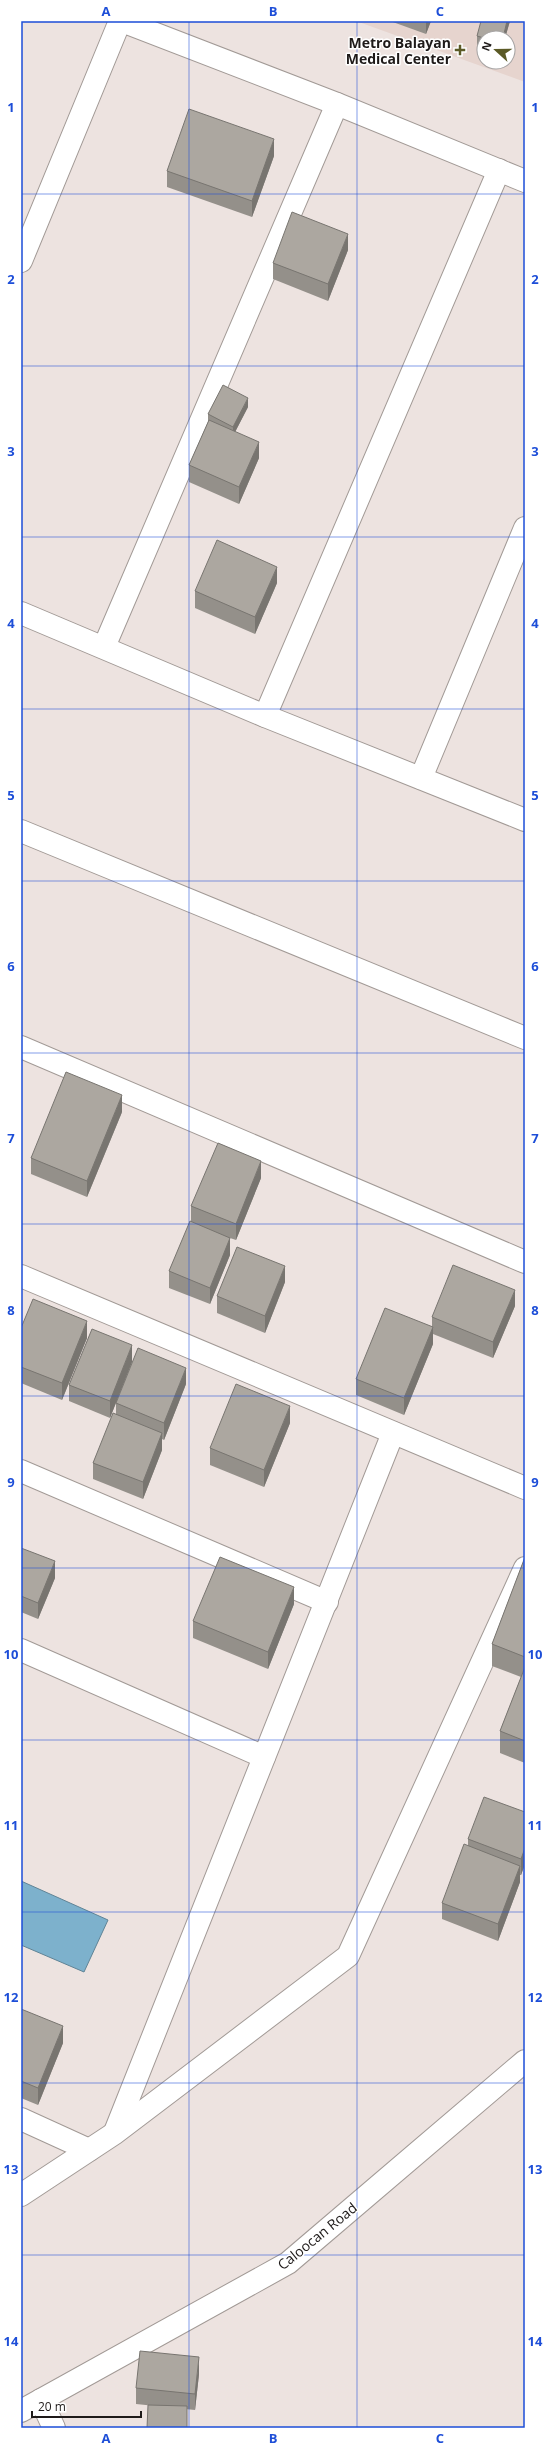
<svg xmlns="http://www.w3.org/2000/svg" width="546" height="2449" font-family="'Open Sans',sans-serif">
<rect width="100%" height="100%" fill="#ede3e0"/>
<!-- built -->
<path fill="#e6d4ce" fill-rule="evenodd" d="M356,21H525V82ZM484,38H508V62H484Z"/>
<!-- water -->
<path fill="#7db1cc" stroke="#608496" d="M21,1881L108,1920L84,1972L21,1945Z"/>
<g fill="none" stroke-linecap="round" stroke-linejoin="round">
<!-- minor casing -->
<g stroke="#a29a96" stroke-width="24">
<g id="minor">
<path d="M122,21L337,104L525,181"/>
<path d="M21,261L120,21"/>
<path d="M21,613L265,716L525,820"/>
<path d="M104,647L337,104"/>
<path d="M265,716L499,170"/>
<path d="M421,778L525,528"/>
<path d="M21,831L525,1038"/>
<path d="M21,1047L525,1262"/>
<path d="M21,1276L525,1488"/>
<path d="M21,1471L327,1602"/>
<path d="M21,1650L264,1757"/>
<path d="M21,2119L89,2150"/>
<path d="M115,2132L393,1433"/>
<path d="M21,2195L115,2133L348,1956L525,1568"/>
<path d="M41,2400L54,2428"/>
<path d="M21,2411L288,2263L525,2061"/>
</g>
</g>
<!-- minor -->
<use href="#minor" stroke="#fff" stroke-width="22"/>
</g>
<!-- wall -->
<g fill="#94908a">
<path d="M390,21H431L426,34Z"/>
<path d="M510,21L505,38H484V47L477,45V36Z"/>
<path d="M274,156L252,217L167,187V171Z"/>
<path d="M348,250L328,301L273,279V263Z"/>
<path d="M248,407L235,432L259,458L239,504L189,482V465L208,422V414Z"/>
<path d="M277,583L255,634L195,608V591Z"/>
<path d="M122,1112L87,1197L31,1174V1158Z"/>
<path d="M261,1178L236,1240L230,1238V1255L210,1304L169,1288V1271L191,1222V1206Z"/>
<path d="M285,1282L265,1333L217,1313V1296Z"/>
<path d="M515,1306L493,1358L433,1334V1344L404,1415L356,1395V1379L432,1327V1317Z"/>
<path d="M21,1328L87,1338L62,1400L21,1383Z"/>
<path d="M132,1362L110,1418L69,1401V1385Z"/>
<path d="M186,1384L164,1440L162,1439V1450L143,1499L93,1479V1463L116,1414V1403Z"/>
<path d="M290,1423L264,1487L210,1465V1448Z"/>
<path d="M21,1548L55,1578L38,1619L21,1612Z"/>
<path d="M525,1557V1763L500,1753V1731L521,1677L492,1666V1644Z"/>
<path d="M294,1604L268,1669L193,1638V1621Z"/>
<path d="M525,1812V1864L521,1875H520V1882L498,1941L442,1919V1903L468,1846V1839Z"/>
<path d="M21,2009L63,2043L38,2105L21,2098Z"/>
<path d="M199,2374L195,2410L136,2404V2388Z"/>
</g>
<!-- shaded-wall -->
<g fill="#787570">
<path d="M426,21H431L426,34Z"/>
<path d="M507,21H510L505,38H503Z"/>
<path d="M274,139V156L252,217V201Z"/>
<path d="M348,234V250L328,301V284Z"/>
<path d="M248,398V407L233,436V427Z"/>
<path d="M259,442V458L239,504V487Z"/>
<path d="M277,567V583L255,634V617Z"/>
<path d="M122,1095V1112L87,1197V1181Z"/>
<path d="M261,1161V1178L236,1240V1224Z"/>
<path d="M230,1238V1255L210,1304V1288Z"/>
<path d="M285,1266V1282L265,1333V1316Z"/>
<path d="M515,1290V1306L493,1358V1342Z"/>
<path d="M87,1321V1338L62,1400V1383Z"/>
<path d="M433,1327V1344L404,1415V1398Z"/>
<path d="M132,1345V1362L110,1418V1401Z"/>
<path d="M186,1368V1384L164,1440V1423Z"/>
<path d="M290,1406V1423L264,1487V1470Z"/>
<path d="M162,1433V1450L143,1499V1482Z"/>
<path d="M55,1561V1578L38,1619V1603Z"/>
<path d="M294,1587V1604L268,1669V1652Z"/>
<path d="M525,1848V1864L521,1875V1859Z"/>
<path d="M520,1866V1882L498,1941V1924Z"/>
<path d="M63,2026V2043L38,2105V2088Z"/>
<path d="M199,2357V2374L195,2410V2394Z"/>
</g>
<!-- building -->
<g fill="#aca7a0" stroke="#787570">
<path d="M481,21H507L503,38H484L477,36Z"/>
<path d="M189,109L274,139L252,201L167,171Z"/>
<path d="M292,212L348,234L328,284L273,263Z"/>
<path d="M223,385L248,398L233,427L208,414Z"/>
<path d="M209,420L259,442L239,487L189,465Z"/>
<path d="M217,540L277,567L255,617L195,591Z"/>
<path d="M66,1072L122,1095L87,1181L31,1158Z"/>
<path d="M218,1143L261,1161L236,1224L191,1206Z"/>
<path d="M190,1221L230,1238L210,1288L169,1271Z"/>
<path d="M237,1247L285,1266L265,1316L217,1296Z"/>
<path d="M453,1265L515,1290L493,1342L432,1317Z"/>
<path d="M33,1299L87,1321L62,1383L21,1367V1328Z"/>
<path d="M385,1308L433,1327L404,1398L356,1379Z"/>
<path d="M92,1329L132,1345L110,1401L69,1385Z"/>
<path d="M138,1348L186,1368L164,1423L116,1403Z"/>
<path d="M236,1384L290,1406L264,1470L210,1448Z"/>
<path d="M113,1413L162,1433L143,1482L93,1463Z"/>
<path d="M21,1548L55,1561L38,1603L21,1596Z"/>
<path d="M220,1557L294,1587L268,1652L193,1621Z"/>
<path d="M525,1557V1657L492,1644Z"/>
<path d="M525,1667V1741L500,1731Z"/>
<path d="M484,1797L525,1812V1848L521,1859L468,1839Z"/>
<path d="M464,1844L520,1866L498,1924L442,1903Z"/>
<path d="M21,2009L63,2026L38,2088L21,2081Z"/>
<path d="M140,2351L199,2357L195,2394L136,2388Z"/>
<path d="M148,2405L187,2406V2428H147Z"/>
</g>
<!-- grid -->
<path fill="none" stroke="#1d4ed8" stroke-width="1" stroke-opacity="0.55" d="M189,21V2428M357,21V2428M21,194H525M21,366H525M21,537H525M21,709H525M21,881H525M21,1053H525M21,1224H525M21,1396H525M21,1568H525M21,1740H525M21,1912H525M21,2083H525M21,2255H525"/>
<!-- markers -->
<path fill="#5b5a26" stroke="#fff" stroke-width="1.5" d="M458 44h4v4h4v4h-4v4h-4v-4h-4v-4h4z"/>
<g text-anchor="middle" dominant-baseline="central" stroke-width="3" stroke-linejoin="round" paint-order="stroke">
<!-- poi labels -->
<g font-size="14" font-weight="bold" fill="#1e1a19" stroke="#fff" text-anchor="end">
<text x="451" y="42">Metro Balayan<tspan x="451" dy="16">Medical Center</tspan></text>
</g>
<!-- street labels -->
<g font-size="14" fill="#1e1a19" stroke="#fff">
<text transform="translate(317 2236) rotate(-39)">Caloocan Road</text>
</g>
</g>
<!-- border -->
<rect width="546" height="2449" fill="none" stroke="#ffffff" stroke-width="44"/>
<!-- north arrow -->
<g transform="translate(496 50) rotate(291)"><circle r="19" fill="#ffffff" stroke="#a5a3a3"/>
<path d="M0-3L7 15L0 10L-7 15Z" fill="#5b5a26"/>
<text y="-6" font-size="11" font-weight="bold" text-anchor="middle" fill="#1e1a19">N</text>
</g>
<!-- scale -->
<path d="M32 2411v6h109v-6" fill="none" stroke="#1e1a19" stroke-width="2"/>
<text x="38" y="2411" font-size="12" fill="#1e1a19" stroke="#ffffff" stroke-width="3" paint-order="stroke">20 m</text>
<rect x="22" y="22" width="502" height="2405" fill="none" stroke="#1d4ed8" stroke-width="1.5"/>
<g font-size="13" text-anchor="middle" font-weight="bold" fill="#1d4ed8">
<text x="106" y="16">A</text>
<text x="273" y="16">B</text>
<text x="440" y="16">C</text>
<text x="11" y="112">1</text>
<text x="535" y="112">1</text>
<text x="11" y="284">2</text>
<text x="535" y="284">2</text>
<text x="11" y="456">3</text>
<text x="535" y="456">3</text>
<text x="11" y="628">4</text>
<text x="535" y="628">4</text>
<text x="11" y="800">5</text>
<text x="535" y="800">5</text>
<text x="11" y="971">6</text>
<text x="535" y="971">6</text>
<text x="11" y="1143">7</text>
<text x="535" y="1143">7</text>
<text x="11" y="1315">8</text>
<text x="535" y="1315">8</text>
<text x="11" y="1487">9</text>
<text x="535" y="1487">9</text>
<text x="11" y="1659">10</text>
<text x="535" y="1659">10</text>
<text x="11" y="1830">11</text>
<text x="535" y="1830">11</text>
<text x="11" y="2002">12</text>
<text x="535" y="2002">12</text>
<text x="11" y="2174">13</text>
<text x="535" y="2174">13</text>
<text x="11" y="2346">14</text>
<text x="535" y="2346">14</text>
<text x="106" y="2443">A</text>
<text x="273" y="2443">B</text>
<text x="440" y="2443">C</text>
</g>
</svg>
